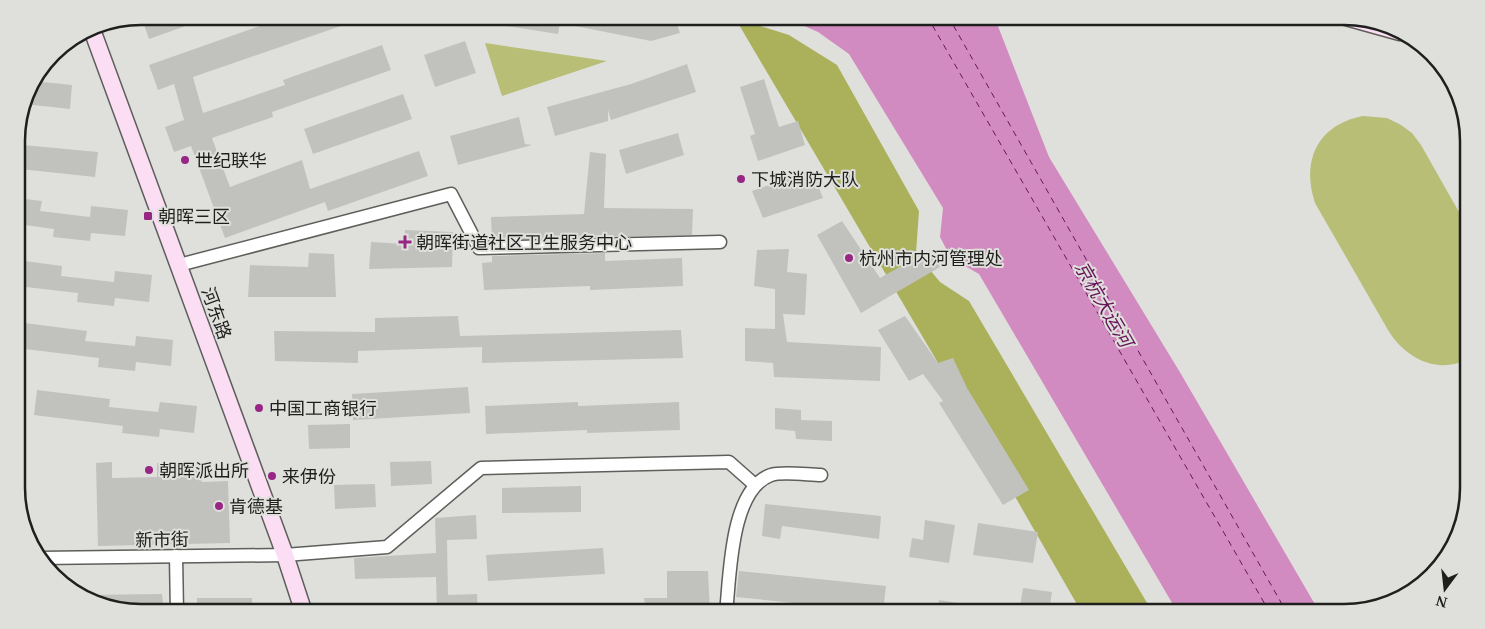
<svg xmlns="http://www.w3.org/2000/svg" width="1485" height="629" font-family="'Noto Serif','Noto Sans SC',serif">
<rect width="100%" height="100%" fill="#dfe0dc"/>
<!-- green -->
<g fill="#b8be76">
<path d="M485,43L607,61L502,96Z"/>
<path d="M1363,116L1387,118L1401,125L1412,133L1421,145L1468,228V359C1437,375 1405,358 1388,330L1315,203C1301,161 1317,125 1363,116Z"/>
</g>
<!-- forest -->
<path fill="#abb15b" d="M735,18L789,35L837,65L919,211L916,253L940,282L969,301L1153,613H1082L941,368Z"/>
<!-- water -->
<path fill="#d28bc1" d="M782,16H994L1049,157L1181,374L1320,613H1178L979,274L951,258L940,237L943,208L849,54L818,32Z"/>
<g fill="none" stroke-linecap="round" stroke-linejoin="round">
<!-- ferry -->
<g stroke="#68155a" stroke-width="1" stroke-dasharray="6 5" stroke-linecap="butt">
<path d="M927,16L1270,613"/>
<path d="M948,16L1287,613"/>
</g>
</g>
<!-- building -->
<g fill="#c1c2be">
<path d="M141,16H208V18L149,39Z"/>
<path d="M288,16H363L364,18L193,77L203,113L285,85L283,80L382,45L391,70L272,112L273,117L212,138L230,187L302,160L310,189L419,151L428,176L328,211L325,202L225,238L191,146L174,152L165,127L184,120L174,84L158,90L149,65Z"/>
<path d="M487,16H674L680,33L651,41L560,23L558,34L487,23Z"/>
<path d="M465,41L476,73L435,87L424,55Z"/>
<path d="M687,64L696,92L611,120L608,110V121L555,136L547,107L631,84Z"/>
<path d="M764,79L779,127L798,121L805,145L758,161L750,136L755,134L740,87Z"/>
<path d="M33,81L72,85L70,109L24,104L29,85Z"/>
<path d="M403,94L412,119L313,154L304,129Z"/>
<path d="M519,117L525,144L532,145L458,165L450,136Z"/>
<path d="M678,133L684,155L626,174L619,150Z"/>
<path d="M23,145L98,152L95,177L20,169Z"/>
<path d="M590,152L606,154L604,208L693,209L692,235L492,240L491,217L584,214Z"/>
<path d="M812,170L823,198L763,218L752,191Z"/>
<path d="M17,198L42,201L40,211L90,217L91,206L128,210L125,236L91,233L90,241L53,237L54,229L17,224Z"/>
<path d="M842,221L880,278L930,250L940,267L861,313L817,235Z"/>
<path d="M405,230L453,232L452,267L369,269L371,242L404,244Z"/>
<path d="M789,249L787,272L807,274L805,315L783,314L787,342L881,347L880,381L774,377L773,363L745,361V328L775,329V289L754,286L757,250Z"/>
<path d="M309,253L334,254L336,297H248L250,265L308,267Z"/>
<path d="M605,253V261L682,258L683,286L590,290V286L484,290L482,263L492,262V256Z"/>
<path d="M17,260L62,266L61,276L114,282L115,271L152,275L149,302L115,298L114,306L77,302L78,293L17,286Z"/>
<path d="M458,316L460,336L681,330L683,358L482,363V347L358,351V363L275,361L274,331L375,332V318Z"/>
<path d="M905,316L938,363L953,358L967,388L1029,490L1003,505L939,403L943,401L923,374L909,381L878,330Z"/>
<path d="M17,322L87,331L85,341L135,346L136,336L173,340L171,366L136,362L135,371L98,367L99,358L17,348Z"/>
<path d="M468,387L470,413L353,420L352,394Z"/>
<path d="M37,390L110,399L109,407L158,412L160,402L197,406L194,433L160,429L159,437L122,433L123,426L34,415Z"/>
<path d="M578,402V406L679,402L680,430L587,433V430L486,434L485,406Z"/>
<path d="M775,408L801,410V420L832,421V441L796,439L795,431L775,429Z"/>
<path d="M350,424V448L309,449L308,425Z"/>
<path d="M431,461L432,484L391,486L390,462Z"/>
<path d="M112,462V478L157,477V463L202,462V482L228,481L230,543L98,546L96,463Z"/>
<path d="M375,484L376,507L335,509L334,485Z"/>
<path d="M581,486V512L502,513V488Z"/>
<path d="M765,504L881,516L879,539L782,526L780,539L762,536Z"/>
<path d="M476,515L477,539L447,540L448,595L477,594L478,613H437L436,577L355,579L354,558L436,553L435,518Z"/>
<path d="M925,520L955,525L949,563L909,557L912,538L923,540Z"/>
<path d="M978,523L1038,532L1033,563L973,555Z"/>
<path d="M603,548L605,574L488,581L486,555Z"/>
<path d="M667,571H708L710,613H646L644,598H667Z"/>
<path d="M739,571L886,586L883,612L736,597Z"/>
<path d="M1023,588L1052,592L1049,613H1019Z"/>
<path d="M162,594L164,613H141L93,603L82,595Z"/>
<rect x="197" y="598" width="55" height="15"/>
<path d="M939,600L977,606V613H937Z"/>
</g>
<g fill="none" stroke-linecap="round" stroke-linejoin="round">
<!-- street casing -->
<g stroke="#5e5e5b" stroke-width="15">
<g id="street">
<path d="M179,265L451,194L479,248L720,242"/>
<path d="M176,556L177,613"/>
<path d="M40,558L285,555L387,547L481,468L729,462L755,485"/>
<path d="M726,613C730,577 730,489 771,475C782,471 809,475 821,475"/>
</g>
</g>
<!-- secondary casing -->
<g stroke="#5e5e5b" stroke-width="19">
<g id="secondary">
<path d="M1346,17L1400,32"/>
<path d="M91,27L285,555L304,613"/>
</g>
</g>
<!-- street -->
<use href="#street" stroke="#fff" stroke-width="12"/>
<!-- secondary -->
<use href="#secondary" stroke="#fbdef4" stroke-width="16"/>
</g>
<!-- markers -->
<g fill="#982684" stroke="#dfe0dc" stroke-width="2">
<circle cx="185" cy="160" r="5"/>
<circle cx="741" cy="179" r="5"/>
<rect x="143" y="211" width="10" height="10" rx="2.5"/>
<path d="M402.5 234.5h5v5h5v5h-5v5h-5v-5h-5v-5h5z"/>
<circle cx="849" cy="258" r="5"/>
<circle cx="259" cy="408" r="5"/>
<circle cx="149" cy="470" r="5"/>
<circle cx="272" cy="476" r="5"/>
<circle cx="219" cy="506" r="5"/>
</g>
<g text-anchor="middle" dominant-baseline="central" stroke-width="4" stroke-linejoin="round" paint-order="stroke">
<!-- poi labels -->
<g font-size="18" fill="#1f201e" stroke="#dfe0dc" text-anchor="start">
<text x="195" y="160">世纪联华</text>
<text x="751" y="179">下城消防大队</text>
<text x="158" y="216">朝晖三区</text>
<text x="416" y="242">朝晖街道社区卫生服务中心</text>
<text x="859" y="258">杭州市内河管理处</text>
<text x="269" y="408">中国工商银行</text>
<text x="159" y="470">朝晖派出所</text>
<text x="282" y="476">来伊份</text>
<text x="229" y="506">肯德基</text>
</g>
<!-- street labels -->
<g font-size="18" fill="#1f201e" stroke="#dfe0dc">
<text transform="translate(217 313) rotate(70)">河东路</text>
<text transform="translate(162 539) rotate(-1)">新市街</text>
</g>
<!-- water labels -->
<g font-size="19" font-style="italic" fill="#68155a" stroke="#dfe0dc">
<text transform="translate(1104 304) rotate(60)">京杭大运河</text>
</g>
</g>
<!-- crop -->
<path d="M0 0H1485V629H0ZM141 25H1344A116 116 0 0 1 1460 141V488A116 116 0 0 1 1344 604H141A116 116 0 0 1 25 488V141A116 116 0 0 1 141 25Z" fill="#dfe0dc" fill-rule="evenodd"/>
<path fill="none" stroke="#1f201e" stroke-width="2.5" d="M141 25H1344A116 116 0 0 1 1460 141V488A116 116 0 0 1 1344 604H141A116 116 0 0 1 25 488V141A116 116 0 0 1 141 25Z"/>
<!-- north arrow -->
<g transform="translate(1445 589) rotate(195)" stroke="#dfe0dc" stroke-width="4" paint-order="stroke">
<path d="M0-4L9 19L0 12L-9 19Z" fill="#1f201e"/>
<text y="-8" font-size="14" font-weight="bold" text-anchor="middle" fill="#1f201e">N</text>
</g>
</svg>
